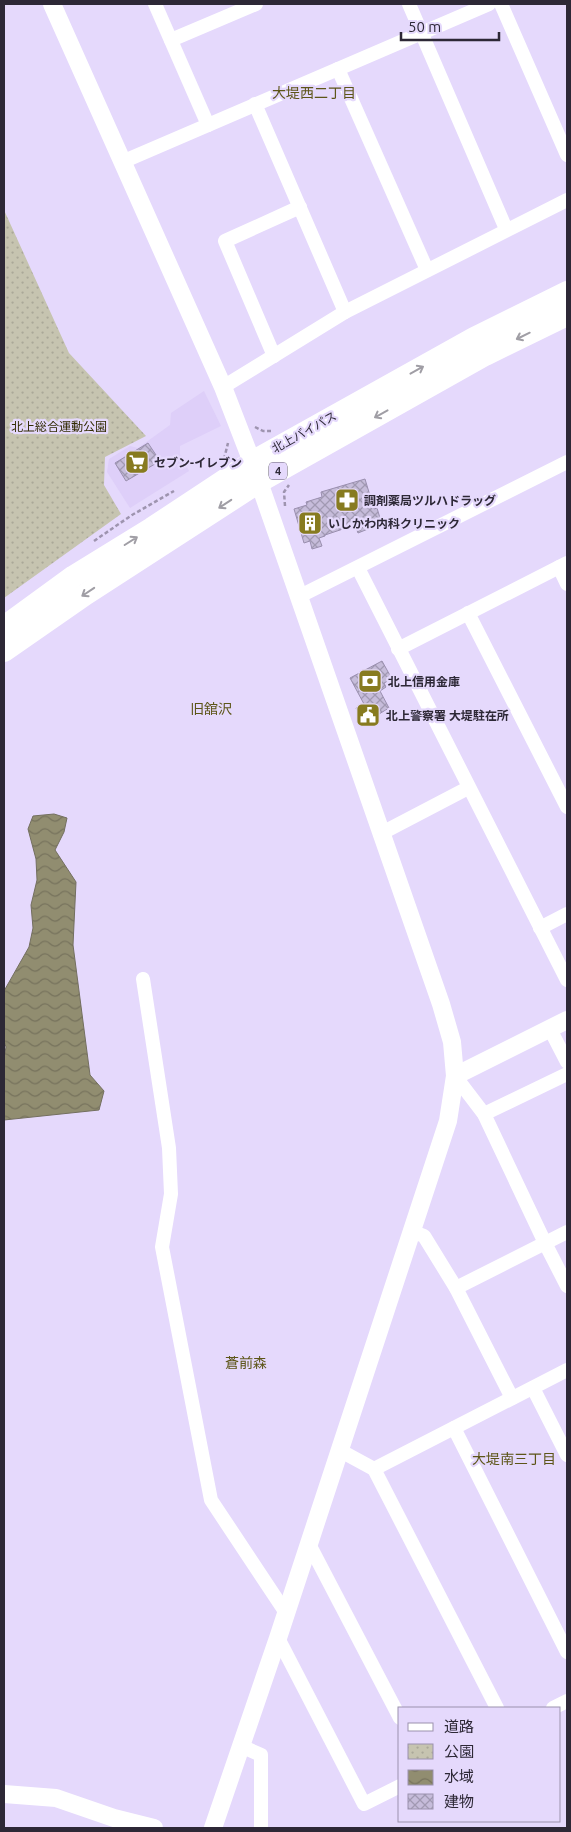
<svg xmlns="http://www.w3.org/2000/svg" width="571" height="1832" font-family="Ubuntu,'Noto Sans JP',sans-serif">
<defs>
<pattern id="park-dots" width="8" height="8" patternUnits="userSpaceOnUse" patternTransform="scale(1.25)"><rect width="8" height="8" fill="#c6c4b0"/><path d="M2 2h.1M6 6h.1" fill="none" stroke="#aaa898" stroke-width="1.8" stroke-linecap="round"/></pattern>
<pattern id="water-waves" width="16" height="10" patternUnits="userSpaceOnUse" patternTransform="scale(1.25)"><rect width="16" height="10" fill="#918d70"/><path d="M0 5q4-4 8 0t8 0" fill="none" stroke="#77735d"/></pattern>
<pattern id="building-cross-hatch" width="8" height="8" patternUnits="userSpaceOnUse" patternTransform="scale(1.25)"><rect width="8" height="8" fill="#c6bcda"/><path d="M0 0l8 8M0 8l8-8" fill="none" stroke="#a199b2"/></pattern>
</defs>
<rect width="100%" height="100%" fill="#e5d9fc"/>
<!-- built -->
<path fill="#decff9" d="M204,391L221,426L180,446V454L189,471L130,508L107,472L109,459L130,446L138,448L170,425L171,413Z"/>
<!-- park -->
<path fill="url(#park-dots)" d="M4,210L69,353L146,436L105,457L104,485L121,514L4,598Z"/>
<!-- water -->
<path fill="url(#water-waves)" stroke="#736f5f" d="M54,814L67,818L64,832L55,850L76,882L73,945L90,1075L104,1091L99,1110L4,1120V1058L6,1047L4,1041V991L29,947L33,928L31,905L37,880L36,859L28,829L33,816Z"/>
<!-- building -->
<g fill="url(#building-cross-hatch)" stroke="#9a8faf">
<path d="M148,443L160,461L126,481L115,463Z"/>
<path d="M365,479L374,509L377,508L380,518L366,522L368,529L358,533L355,525L325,535V536L319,538L322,546L312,549L310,541L304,543L294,509L307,505L306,502L322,497L321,492Z"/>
<path d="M382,661L392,679L384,683L386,687L380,691L389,708L364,723L356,708L364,704L350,678Z"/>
</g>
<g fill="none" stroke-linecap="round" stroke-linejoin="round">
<!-- path -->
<g stroke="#9e94af" stroke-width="2.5" stroke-dasharray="4 2.5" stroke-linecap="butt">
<path d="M255,427L263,431H271"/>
<path d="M224,459L228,443"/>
<path d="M285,506L284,492L289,485"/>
<path d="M94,541L132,515L174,491"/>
</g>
<!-- minor -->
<g stroke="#fff" stroke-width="14">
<path d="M155,4L208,125"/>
<path d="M409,4L506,229"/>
<path d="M501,4L567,155"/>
<path d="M171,40L256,4"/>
<path d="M338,69L427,270"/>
<path d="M255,104L345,312"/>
<path d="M122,162L489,4"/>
<path d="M274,356L225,241L300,207"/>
<path d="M223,387L345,312L567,200"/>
<path d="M559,567L567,584"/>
<path d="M358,568L567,980"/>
<path d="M300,596L567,462"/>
<path d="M468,613L567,807"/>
<path d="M398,649L567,563"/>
<path d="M380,834L468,788"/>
<path d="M540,928L567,914"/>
<path d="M143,979L169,1148L171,1194L162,1247L211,1500L286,1613"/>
<path d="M550,1029L567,1062"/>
<path d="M455,1076L484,1114L545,1243L567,1286"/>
<path d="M484,1114L567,1074"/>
<path d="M411,1231L424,1236L456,1288L512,1398"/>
<path d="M456,1288L567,1232"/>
<path d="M533,1388L567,1455"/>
<path d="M454,1428L567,1652"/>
<path d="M339,1450L374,1469L567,1370"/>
<path d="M374,1469L497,1708"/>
<path d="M309,1544L400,1718"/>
<path d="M278,1638L364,1804L400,1786"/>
<path d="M553,1708L567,1701"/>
<path d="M241,1746L261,1755V1828"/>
</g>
<!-- tertiary -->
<g stroke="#fff" stroke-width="18">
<path d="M52,4L223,387L252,462L441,1004L452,1042L455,1076L448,1121L278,1638L213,1828"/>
<path d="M455,1076L567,1020"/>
<path d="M4,1794L56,1798L114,1818L154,1828"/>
</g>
<!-- trunk -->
<g stroke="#fff" stroke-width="22">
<path d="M4,627L74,576L152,528L252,462L474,338L567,292"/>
<path d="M4,651L86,594L259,482L485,355L567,315"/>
</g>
</g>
<!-- one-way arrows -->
<defs><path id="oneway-shaft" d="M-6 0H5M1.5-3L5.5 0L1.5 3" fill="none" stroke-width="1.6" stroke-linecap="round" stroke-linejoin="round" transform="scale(1.25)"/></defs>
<g stroke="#a09ea5">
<use href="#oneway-shaft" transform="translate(523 336) rotate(154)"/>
<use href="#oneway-shaft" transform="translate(417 370) rotate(-29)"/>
<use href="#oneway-shaft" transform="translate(381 414) rotate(151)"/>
<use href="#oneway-shaft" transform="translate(225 504) rotate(147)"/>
<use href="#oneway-shaft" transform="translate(131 541) rotate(-32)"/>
<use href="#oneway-shaft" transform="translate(88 592) rotate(146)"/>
</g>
<!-- icons -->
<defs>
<g id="supermarket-square" transform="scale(1.25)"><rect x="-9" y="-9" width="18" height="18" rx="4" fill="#877b20" stroke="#e5d9fc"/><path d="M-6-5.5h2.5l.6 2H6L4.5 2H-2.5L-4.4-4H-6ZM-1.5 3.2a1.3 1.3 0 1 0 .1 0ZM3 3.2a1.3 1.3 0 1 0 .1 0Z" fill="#fff"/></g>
<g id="pharmacy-square" transform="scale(1.25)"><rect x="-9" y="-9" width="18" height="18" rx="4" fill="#877b20" stroke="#e5d9fc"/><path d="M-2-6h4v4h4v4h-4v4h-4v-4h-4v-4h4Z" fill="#fff"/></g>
<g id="building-square" transform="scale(1.25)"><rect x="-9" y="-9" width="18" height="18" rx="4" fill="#877b20" stroke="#e5d9fc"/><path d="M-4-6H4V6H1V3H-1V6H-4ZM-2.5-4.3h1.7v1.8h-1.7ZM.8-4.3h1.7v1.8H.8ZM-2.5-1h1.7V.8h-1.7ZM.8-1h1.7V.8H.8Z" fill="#fff"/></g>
<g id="bank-square" transform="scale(1.25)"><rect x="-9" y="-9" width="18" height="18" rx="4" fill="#877b20" stroke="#e5d9fc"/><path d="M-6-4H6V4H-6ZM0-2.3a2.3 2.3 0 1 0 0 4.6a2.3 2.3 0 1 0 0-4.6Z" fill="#fff"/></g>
<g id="civic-square" transform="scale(1.25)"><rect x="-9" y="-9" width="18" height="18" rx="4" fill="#877b20" stroke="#e5d9fc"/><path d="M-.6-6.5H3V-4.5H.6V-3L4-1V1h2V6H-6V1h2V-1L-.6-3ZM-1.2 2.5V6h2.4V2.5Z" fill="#fff"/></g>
</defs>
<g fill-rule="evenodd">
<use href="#supermarket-square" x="137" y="462"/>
<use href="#pharmacy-square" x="347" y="500"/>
<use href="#building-square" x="310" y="523"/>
<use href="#bank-square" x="370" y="681"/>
<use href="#civic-square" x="368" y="715"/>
</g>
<g text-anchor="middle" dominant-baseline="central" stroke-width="4.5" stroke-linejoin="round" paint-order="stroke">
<!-- shield labels -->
<rect fill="#e5d9fc" stroke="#645d71" stroke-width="1" x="269" y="462.5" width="18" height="17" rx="4"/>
<g font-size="11" font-weight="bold" fill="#2d2836">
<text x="278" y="471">4</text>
</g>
<!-- park labels -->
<g font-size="12" fill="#312b02" stroke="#e5d9fc">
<text x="59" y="426">北上総合運動公園</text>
</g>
<!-- street labels -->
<g font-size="12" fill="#2d2836" stroke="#e5d9fc">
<text transform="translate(304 432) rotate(-29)">北上バイパス</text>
</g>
<!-- poi labels -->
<g font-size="12" font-weight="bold" fill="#2d2836" stroke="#e5d9fc" text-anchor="start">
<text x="154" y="462">セブン-イレブン</text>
<text x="364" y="500">調剤薬局ツルハドラッグ</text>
<text x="328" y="523">いしかわ内科クリニック</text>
<text x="388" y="681">北上信用金庫</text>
<text x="386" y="715">北上警察署 大堤駐在所</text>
</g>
<!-- neighbourhood labels -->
<g font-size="14" fill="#5d5518" stroke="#e5d9fc">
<text x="314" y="93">大堤西二丁目</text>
<text x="211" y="709">旧舘沢</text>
<text x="246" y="1363">蒼前森</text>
<text x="514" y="1459">大堤南三丁目</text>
</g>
</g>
<!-- border -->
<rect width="571" height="1832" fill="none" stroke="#2d2836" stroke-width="10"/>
<!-- legend -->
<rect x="398" y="1707" width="162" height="115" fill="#e5d9fc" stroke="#9b92ad"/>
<rect x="408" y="1723" width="25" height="8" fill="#ffffff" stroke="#9b92ad"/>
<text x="444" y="1732" font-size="15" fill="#2d2836">道路</text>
<rect x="408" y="1744" width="25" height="15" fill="url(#park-dots)" stroke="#9b92ad"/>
<text x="444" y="1757" font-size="15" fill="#2d2836">公園</text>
<rect x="408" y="1770" width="25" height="15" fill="url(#water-waves)" stroke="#9b92ad"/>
<text x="444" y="1782" font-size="15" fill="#2d2836">水域</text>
<rect x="408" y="1794" width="25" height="15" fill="url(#building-cross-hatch)" stroke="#9b92ad"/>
<text x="444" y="1807" font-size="15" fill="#2d2836">建物</text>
<!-- scale -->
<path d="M401 32v8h98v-8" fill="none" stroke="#2d2836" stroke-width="2.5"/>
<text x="408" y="32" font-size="15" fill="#2d2836" stroke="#e5d9fc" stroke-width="4" paint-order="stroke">50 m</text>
</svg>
